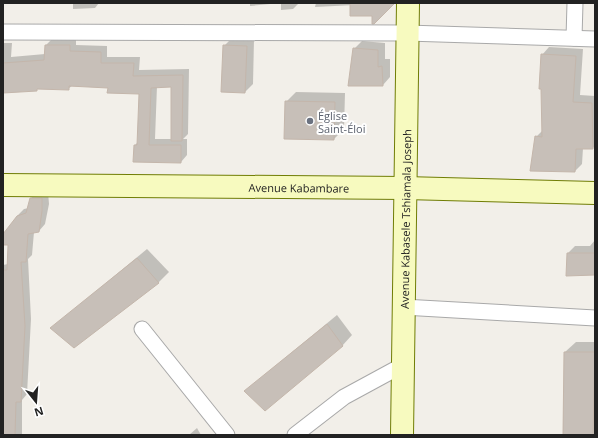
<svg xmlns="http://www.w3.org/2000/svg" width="598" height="438" font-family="'Open Sans',sans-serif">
<rect width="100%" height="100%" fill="#f2efe9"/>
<!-- shadow -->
<g fill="#0003" fill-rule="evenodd">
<path d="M73,3H99L95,8L73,9Z"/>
<path d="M250,3H299L293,9L281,10V3L250,6Z"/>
<path d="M316,3H394L315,7Z"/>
<path d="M232,38L254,39L253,84L245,92L224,46Z"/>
<path d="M52,39H76V45L107,46V57H140L139,70L189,69L188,134L183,139H187V155L181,162L135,145L138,142L140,93L109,87L73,85L68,89L38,88L36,90L3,92V43H12L11,57L45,54L46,45ZM157,86H172V139H155Z"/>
<path d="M362,41L385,43V59H390V77L383,85L354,49Z"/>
<path d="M549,47L583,49L580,95L595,96V146L593,148H583L582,164L575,171L536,137L543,130L542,55Z"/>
<path d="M296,92L345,93L344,129L334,139L286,102Z"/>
<path d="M38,192H48L49,204L45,224L39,231L34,232L32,255L28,259L31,319L27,394L22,400V435H3V265L8,264L9,244H3V236L17,216L24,209L29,208L31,198Z"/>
<path d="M595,240V274L568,253L575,246H590Z"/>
<path d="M147,249L169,272L159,282L74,347L52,328Z"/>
<path d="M337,315L352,335L342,346L245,391Z"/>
<path d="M576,342H595V435H563L565,352Z"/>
<path d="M197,428L201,435H189Z"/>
</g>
<!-- building -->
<g fill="#c7bfb8" stroke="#c4b6ab">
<path d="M350,3H395L374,24H372V16H350Z"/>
<path d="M45,45H70V51L101,52V63H134L133,76L183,75L182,141H171V87L151,88L149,145H181V163L133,162L134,145H137L139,94L107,93L108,88L69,86V90L37,89V91L3,93V63L44,60Z"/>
<path d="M223,45L247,46L245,93L221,92Z"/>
<path d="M353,48L378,50V67L382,66L383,86H348Z"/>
<path d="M541,54L576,56L573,102L592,103L593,149H576L575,172L530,171L535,136L542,137L541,89H539Z"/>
<path d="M285,101L335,102L334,140L284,139Z"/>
<path d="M30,198H42V211L39,232L28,234L26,262H21L25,326L21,402H16L15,435H3V270H7L8,245H3V234L17,216L26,213Z"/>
<path d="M567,253H595V275L566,276Z"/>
<path d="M137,258L159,283L74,348L50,328Z"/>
<path d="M327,324L343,346L265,411L244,391Z"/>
<path d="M564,352H595L593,435H563Z"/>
</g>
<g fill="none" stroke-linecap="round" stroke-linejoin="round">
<!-- street casing -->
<g stroke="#a9a9a9" stroke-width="17">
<g id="street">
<path d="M3,32L407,33L595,39"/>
<path d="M574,38L575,3"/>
<path d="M403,307L595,318"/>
<path d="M142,329L227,435"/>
<path d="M295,435L344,397L403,365"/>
</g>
</g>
<!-- secondary casing -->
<g stroke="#707d05" stroke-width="24">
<g id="secondary">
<path id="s1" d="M3,185L405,188L595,193"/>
<path id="s2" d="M402,435L408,3"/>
</g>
</g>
<!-- street -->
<use href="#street" stroke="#fff" stroke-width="15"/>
<!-- secondary -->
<use href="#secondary" stroke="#f7fabf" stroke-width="22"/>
</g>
<!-- markers -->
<circle fill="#6b7280" stroke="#fff" stroke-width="1.5" cx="310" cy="121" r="4"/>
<g text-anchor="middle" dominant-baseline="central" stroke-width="4" stroke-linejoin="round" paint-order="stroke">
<!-- worship labels -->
<g font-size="11" fill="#5b616d" stroke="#fff" text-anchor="start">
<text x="318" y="115">Église<tspan x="318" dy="13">Saint-Éloi</tspan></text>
</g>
<!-- street labels -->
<g font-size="11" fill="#222" stroke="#fff">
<text stroke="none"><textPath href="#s1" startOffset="296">Avenue Kabambare</textPath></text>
<text stroke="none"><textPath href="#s2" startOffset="216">Avenue Kabasele Tshiamala Joseph</textPath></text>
</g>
</g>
<!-- border -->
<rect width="598" height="438" fill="none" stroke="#222222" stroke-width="8"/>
<!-- north arrow -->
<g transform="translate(36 402) rotate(163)" stroke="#ffffff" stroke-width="3" paint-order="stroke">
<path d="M0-3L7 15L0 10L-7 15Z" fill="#222222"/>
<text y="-6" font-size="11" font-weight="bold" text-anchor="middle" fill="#222222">N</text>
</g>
</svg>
